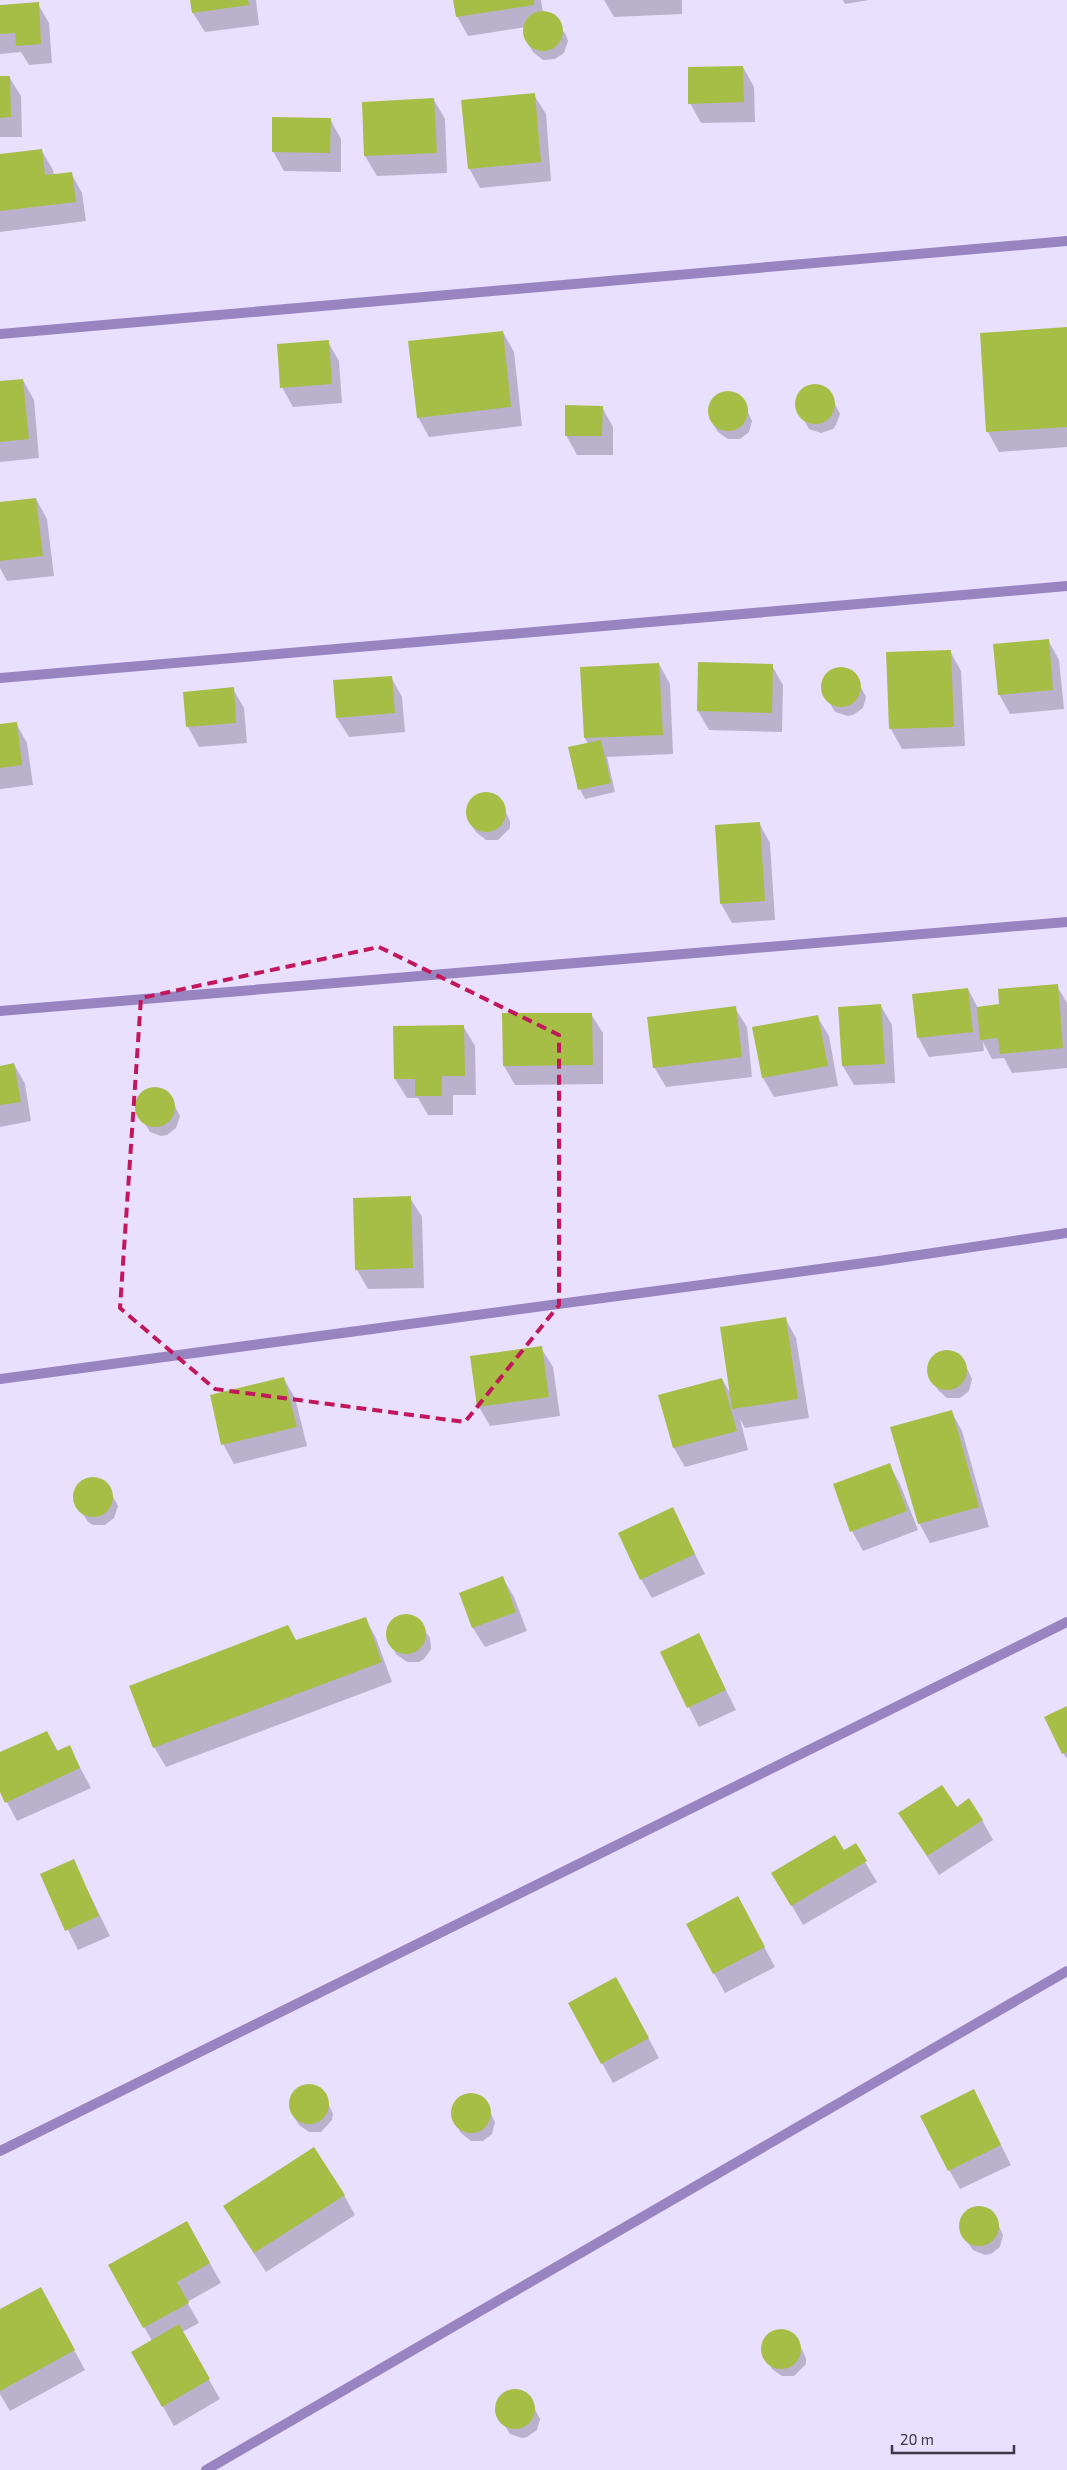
<svg xmlns="http://www.w3.org/2000/svg" width="1067" height="2470" font-family="'Exo 2',sans-serif">
<rect width="100%" height="100%" fill="#e9dfff"/>
<!-- shadow -->
<g fill="#0003">
<path d="M192,0H256L259,25L205,32L193,13Z"/>
<path d="M455,0H541L543,13L552,15L566,35L568,41L564,53L555,59L543,60L533,52L527,42L525,36L526,27L468,36L457,16Z"/>
<path d="M604,0H682V14L614,17Z"/>
<path d="M843,0H869L845,4Z"/>
<path d="M38,4L49,23L52,63L29,65L21,52L0,54V6Z"/>
<path d="M743,67L754,87L755,122L701,123L690,103Z"/>
<path d="M0,77H9L21,96L22,137H0Z"/>
<path d="M534,95L546,114L551,181L480,188L469,168Z"/>
<path d="M434,100L445,119L447,173L377,176L365,156L363,103Z"/>
<path d="M330,119L341,139V172L284,171L273,151Z"/>
<path d="M42,151L53,170L54,176L71,173L82,193L86,221L0,232V156Z"/>
<path d="M1067,329V447L999,452L988,432L981,334Z"/>
<path d="M503,332L514,352L522,426L429,437L418,417Z"/>
<path d="M328,342L339,361L342,403L293,407L282,387Z"/>
<path d="M23,380L34,400L39,458L0,462V383Z"/>
<path d="M813,385L819,386L829,392L840,414L836,425L833,429L821,433L809,429L797,408L798,396L802,391Z"/>
<path d="M725,393L742,399L752,421L749,432L740,439H728L718,432L712,422L709,409L715,398Z"/>
<path d="M602,407L613,427V455H577L566,435Z"/>
<path d="M36,499L47,519L54,576L7,581L0,568V503Z"/>
<path d="M1048,640L1059,660L1064,709L1010,714L999,694Z"/>
<path d="M950,651L961,671L965,746L902,749L891,729L887,654Z"/>
<path d="M659,664L670,684L673,754L607,757L615,792L585,799L580,789L588,744L585,738Z"/>
<path d="M772,666L783,685L782,732L709,730L698,711Z"/>
<path d="M839,669L851,672L855,676L866,697L863,708L853,715L848,716L835,712L823,691L824,679L833,671Z"/>
<path d="M391,677L402,697L405,732L349,737L337,718Z"/>
<path d="M233,689L244,708L247,743L199,747L188,727L185,693Z"/>
<path d="M16,723L27,743L33,785L0,789V725Z"/>
<path d="M484,794L495,796L500,800L510,821V828L498,840H486L476,832L470,822L467,810L473,799Z"/>
<path d="M759,823L770,843L775,920L732,923L721,904Z"/>
<path d="M1057,986L1067,1003V1068L1012,1073L1004,1058L992,1059L983,1042L984,1051L929,1057L918,1037L968,989L978,1008L1000,1006Z"/>
<path d="M881,1006L892,1025L895,1083L854,1085L843,1066Z"/>
<path d="M735,1008L747,1027L752,1077L666,1087L654,1067Z"/>
<path d="M591,1014L603,1033V1084L515,1085L504,1066Z"/>
<path d="M817,1016L829,1036L838,1086L774,1097L763,1078L754,1028Z"/>
<path d="M463,1026L475,1046L476,1095H453V1115H428L418,1098H407L395,1079Z"/>
<path d="M14,1064L25,1084L31,1121L0,1127V1067Z"/>
<path d="M153,1089L165,1091L169,1095L180,1116L176,1128L167,1135L161,1136L150,1132L137,1111L138,1099L147,1090Z"/>
<path d="M410,1198L422,1217L424,1288L368,1289L357,1270Z"/>
<path d="M785,1318L796,1338L809,1418L745,1428L740,1419L748,1450L685,1467L674,1448L660,1396L722,1379L732,1396Z"/>
<path d="M541,1348L553,1367L560,1416L490,1426L479,1407L472,1357Z"/>
<path d="M945,1351L962,1358L972,1379L969,1391L960,1398H947L938,1390L932,1380L929,1367L934,1356Z"/>
<path d="M284,1379L295,1398L307,1446L234,1464L223,1444Z"/>
<path d="M951,1411L962,1431L989,1527L930,1543L919,1523Z"/>
<path d="M889,1464L900,1484L918,1530L863,1551L852,1531Z"/>
<path d="M91,1479L103,1481L107,1485L118,1506L114,1518L105,1525H93L88,1522L75,1501L76,1489L85,1480Z"/>
<path d="M672,1509L705,1574L652,1598L641,1579Z"/>
<path d="M502,1577L514,1597L527,1631L485,1647L473,1628L460,1593Z"/>
<path d="M405,1615L416,1618L430,1638L431,1649L424,1659L419,1662H407L396,1654L391,1644L388,1632L393,1620Z"/>
<path d="M365,1618L376,1638L392,1682L166,1767L154,1747L296,1642Z"/>
<path d="M698,1634L736,1710L699,1727L661,1653Z"/>
<path d="M1067,1708V1759L1063,1753Z"/>
<path d="M47,1732L58,1751L69,1747L91,1788L17,1821L0,1789V1754Z"/>
<path d="M957,1808L982,1820L993,1840L939,1875L900,1814Z"/>
<path d="M855,1845L877,1882L803,1925L773,1873L844,1852Z"/>
<path d="M73,1861L110,1936L78,1950L41,1875Z"/>
<path d="M748,1917L775,1967L725,1993L714,1973Z"/>
<path d="M627,1998L659,2058L613,2083L602,2063Z"/>
<path d="M307,2086L319,2089L323,2093L333,2114L332,2120L321,2132H309L299,2125L293,2115L290,2103L296,2091Z"/>
<path d="M974,2091L1011,2165L960,2189L949,2170Z"/>
<path d="M469,2094L481,2097L485,2101L495,2122L492,2134L483,2141H471L461,2133L455,2123L452,2110L458,2099Z"/>
<path d="M344,2195L355,2215L266,2272L236,2226Z"/>
<path d="M977,2207L989,2210L993,2214L1003,2235L1000,2247L991,2254L985,2255L973,2250L963,2236L960,2223L965,2212Z"/>
<path d="M198,2242L221,2283L187,2302L199,2323L182,2332L220,2399L174,2426L132,2352L152,2341L110,2266Z"/>
<path d="M51,2308L85,2370L10,2411L0,2394V2310Z"/>
<path d="M780,2330L786,2331L796,2337L806,2358V2364L794,2376H782L772,2369L766,2359L763,2347L768,2335Z"/>
<path d="M513,2391L525,2394L529,2398L540,2419L537,2430L527,2437L522,2438L510,2434L497,2413L498,2401L502,2396Z"/>
</g>
<!-- building -->
<g fill="#a6be45">
<path d="M190,0H248L249,5L192,13Z"/>
<path d="M453,0H534V5L456,17Z"/>
<path d="M39,2L41,44L16,46L15,33L0,34V5Z"/>
<circle cx="543" cy="31" r="20"/>
<path d="M743,66L744,102L688,104V67Z"/>
<path d="M0,76H10L11,117L0,118Z"/>
<path d="M535,93L541,162L468,169L461,100Z"/>
<path d="M434,98L437,153L364,156L362,102Z"/>
<path d="M272,117L331,118L330,153L272,152Z"/>
<path d="M42,149L45,175L72,172L76,202L0,211V154Z"/>
<path d="M1067,327V427L986,432L980,333Z"/>
<path d="M503,331L511,407L417,418L408,341Z"/>
<path d="M329,340L332,384L280,388L277,344Z"/>
<path d="M23,379L29,439L0,442V381Z"/>
<circle cx="815" cy="404" r="20"/>
<circle cx="728" cy="411" r="20"/>
<path d="M565,405L603,406L602,436H565Z"/>
<path d="M36,498L43,556L0,561V502Z"/>
<path d="M1049,639L1053,690L998,695L993,644Z"/>
<path d="M951,650L954,727L889,729L886,652Z"/>
<path d="M698,662L773,664L772,713L697,711Z"/>
<path d="M659,663L663,735L584,738L580,667Z"/>
<circle cx="841" cy="687" r="20"/>
<path d="M392,676L395,713L336,718L333,680Z"/>
<path d="M234,687L236,723L186,727L183,692Z"/>
<path d="M17,722L22,765L0,768V724Z"/>
<path d="M601,740L611,783L578,790L568,747Z"/>
<circle cx="486" cy="812" r="20"/>
<path d="M760,822L765,901L720,904L715,825Z"/>
<path d="M1058,984L1063,1048L1000,1054L998,1038L980,1040L977,1007L999,1004L998,989Z"/>
<path d="M968,988L973,1032L917,1038L912,994Z"/>
<path d="M881,1004L885,1064L842,1066L838,1007Z"/>
<path d="M736,1006L742,1057L653,1068L647,1017Z"/>
<path d="M502,1013H592L593,1065L503,1066Z"/>
<path d="M818,1015L828,1066L762,1078L752,1027Z"/>
<path d="M464,1025L465,1076H442V1096H415V1079H394L393,1026Z"/>
<path d="M14,1063L21,1102L0,1105V1066Z"/>
<circle cx="155" cy="1107" r="20"/>
<path d="M411,1196L413,1268L355,1270L353,1198Z"/>
<path d="M786,1317L798,1399L732,1409L720,1327Z"/>
<path d="M542,1346L549,1397L477,1407L470,1356Z"/>
<circle cx="947" cy="1370" r="20"/>
<path d="M284,1377L297,1427L221,1445L210,1395Z"/>
<path d="M722,1378L737,1431L673,1448L658,1395Z"/>
<path d="M952,1410L979,1507L918,1524L890,1427Z"/>
<path d="M890,1463L907,1511L850,1532L833,1484Z"/>
<circle cx="93" cy="1497" r="20"/>
<path d="M673,1507L695,1554L640,1580L618,1533Z"/>
<path d="M503,1576L516,1612L472,1628L459,1593Z"/>
<circle cx="406" cy="1634" r="20"/>
<path d="M366,1617L382,1662L153,1748L129,1686L288,1625L296,1640Z"/>
<path d="M699,1633L726,1690L687,1708L660,1652Z"/>
<path d="M1067,1706V1752L1062,1754L1044,1717Z"/>
<path d="M47,1731L57,1751L70,1745L80,1768L5,1803L0,1792V1752Z"/>
<path d="M942,1785L957,1807L969,1798L983,1820L927,1856L898,1813Z"/>
<path d="M835,1835L844,1850L856,1843L867,1861L791,1906L771,1873Z"/>
<path d="M74,1859L99,1916L65,1931L40,1874Z"/>
<path d="M738,1896L765,1947L713,1974L686,1924Z"/>
<path d="M616,1977L649,2038L601,2064L568,2003Z"/>
<circle cx="309" cy="2104" r="20"/>
<path d="M974,2089L1001,2145L948,2171L920,2116Z"/>
<circle cx="471" cy="2113" r="20"/>
<path d="M314,2147L345,2195L254,2253L223,2206Z"/>
<circle cx="979" cy="2226" r="20"/>
<path d="M187,2221L210,2263L177,2282L189,2303L143,2328L108,2265Z"/>
<path d="M41,2287L75,2350L0,2391V2309Z"/>
<path d="M179,2324L210,2379L162,2407L131,2352Z"/>
<circle cx="781" cy="2349" r="20"/>
<circle cx="515" cy="2409" r="20"/>
</g>
<g fill="none" stroke-linecap="round" stroke-linejoin="round">
<!-- street -->
<g stroke="#9984c2" stroke-width="10">
<path d="M0,334L1067,241"/>
<path d="M0,678L1067,586"/>
<path d="M0,1011L1067,922"/>
<path d="M0,1379L879,1261L1067,1233"/>
<path d="M0,2151L1067,1622"/>
<path d="M206,2470L1067,1971"/>
</g>
</g>
<!-- marked area -->
<path fill="none" stroke="#c2185b" stroke-width="4" stroke-dasharray="10 6" stroke-linejoin="round" d="M379,947L559,1035V1305L465,1422L215,1389L120,1308L141,998Z"/>
<!-- scale -->
<path d="M892 2445v8h122v-8" fill="none" stroke="#3c3747" stroke-width="2.5"/>
<text x="900" y="2445" font-size="15" fill="#3c3747" stroke="#e9dfff" stroke-width="4" paint-order="stroke">20 m</text>
</svg>
